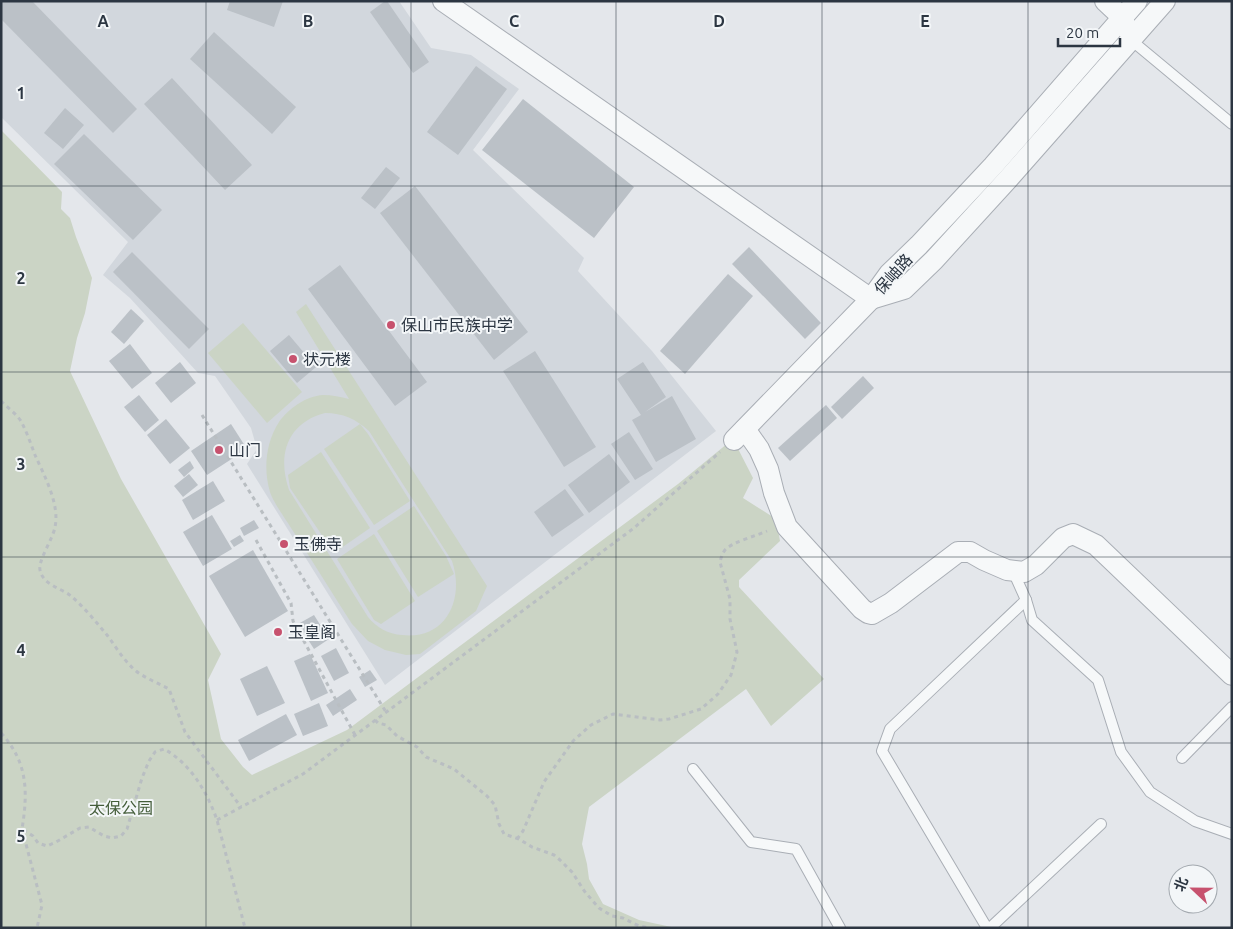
<svg xmlns="http://www.w3.org/2000/svg" width="1233" height="929" font-family="Ubuntu,'Noto Sans SC',sans-serif">
<rect width="100%" height="100%" fill="#e4e7eb"/>
<!-- built -->
<path fill="#d2d7dd" d="M1,1H399L431,48L471,55L519,89L473,150L584,258L578,271L652,351L716,431L385,685L247,464L257,449L251,428L215,376L198,373L130,298L103,275L128,242L1,117Z"/>
<!-- green -->
<g fill="#cbd4c5" fill-rule="evenodd">
<path d="M1,130L62,192L61,209L70,218L76,237L92,278L85,313L77,338L70,371L121,479L221,654L208,680L221,739L243,767L252,775L347,730L678,484L733,439L753,478L743,498L776,519L780,541L739,580V587L824,679L771,726L746,689L589,807L582,844L587,864L589,879L603,904L639,920L676,928H1Z"/>
<path d="M306,304L487,586L476,611L420,654L406,655L385,650L368,641L352,624C332,593 313,562 293,531C287,521 273,502 270,492C263,469 266,442 279,422C288,409 306,396 323,395C332,395 341,397 349,399L296,312ZM325,413C343,413 356,419 369,431L452,561C465,599 446,640 402,635C388,634 377,628 368,617L289,490C277,455 287,423 325,413Z"/>
<path d="M243,323L302,392L267,423L208,353Z"/>
<path d="M360,424L368,434L410,501L374,525L324,449Z"/>
<path d="M321,452L370,528L334,553L290,488L288,475Z"/>
<path d="M414,506L446,556L454,574L418,597L377,531Z"/>
<path d="M374,534L415,601L381,624L374,620L337,559Z"/>
</g>
<!-- building -->
<g fill="#bbc1c7">
<path d="M3,1H32L137,109L113,133L1,19V3Z"/>
<path d="M230,1H283L274,27L227,10Z"/>
<path d="M385,1H387L429,62L413,73L370,12Z"/>
<path d="M214,32L296,107L272,134L190,59Z"/>
<path d="M476,66L507,89L458,155L427,132Z"/>
<path d="M172,78L252,165L225,190L144,104Z"/>
<path d="M523,99L634,187L594,238L482,150Z"/>
<path d="M65,108L84,125L63,149L44,133Z"/>
<path d="M84,134L162,210L133,240L54,164Z"/>
<path d="M386,167L400,178L375,209L361,198Z"/>
<path d="M415,186L528,332L494,360L380,213Z"/>
<path d="M749,247L821,323L805,339L732,264Z"/>
<path d="M132,252L209,329L189,349L113,272Z"/>
<path d="M340,265L427,382L395,406L308,289Z"/>
<path d="M728,274L753,296L685,374L660,351Z"/>
<path d="M131,309L144,321L124,344L111,332Z"/>
<path d="M289,335L316,367L297,383L270,351Z"/>
<path d="M130,344L152,373L132,389L109,361Z"/>
<path d="M535,351L596,447L564,467L503,371Z"/>
<path d="M180,362L196,383L171,403L155,383Z"/>
<path d="M643,362L666,397L645,412L672,396L696,439L656,462L632,420L641,415L617,379Z"/>
<path d="M863,376L874,388L842,419L831,407Z"/>
<path d="M139,395L159,420L145,432L124,407Z"/>
<path d="M826,405L837,418L790,461L778,448Z"/>
<path d="M166,419L190,448L170,464L147,435Z"/>
<path d="M231,424L247,449L207,475L191,451Z"/>
<path d="M629,432L653,469L635,480L611,444Z"/>
<path d="M609,454L630,482L589,513L568,485Z"/>
<path d="M190,461L194,468L184,477L178,470Z"/>
<path d="M189,474L198,485L183,497L174,486Z"/>
<path d="M213,481L225,501L193,520L182,500Z"/>
<path d="M565,489L584,515L552,537L534,512Z"/>
<path d="M212,515L232,549L203,566L183,532Z"/>
<path d="M254,520L259,528L244,536L240,528Z"/>
<path d="M240,535L244,541L234,547L230,541Z"/>
<path d="M253,550L288,611L245,637L209,576Z"/>
<path d="M314,615L329,639L314,649L298,624Z"/>
<path d="M336,648L349,673L334,681L321,656Z"/>
<path d="M310,654L328,693L311,701L294,661Z"/>
<path d="M267,666L285,703L257,716L240,679Z"/>
<path d="M370,670L377,680L365,687L359,677Z"/>
<path d="M350,689L357,700L333,716L326,705Z"/>
<path d="M319,703L328,726L303,736L294,714Z"/>
<path d="M286,714L297,735L249,761L238,740Z"/>
</g>
<g fill="none" stroke-linecap="round" stroke-linejoin="round">
<!-- service casing -->
<g stroke="#a9aeb5" stroke-width="12">
<g id="service">
<path d="M1131,40L1232,124"/>
<path d="M1013,571L1026,600L1032,620L1098,680L1121,752L1150,792L1195,821L1232,834"/>
<path d="M1182,758L1232,707"/>
<path d="M693,769L751,842L796,849L840,928"/>
<path d="M987,928L882,751L890,729L1026,600"/>
<path d="M990,928L1101,824"/>
</g>
</g>
<!-- minor casing -->
<g stroke="#a9aeb5" stroke-width="22">
<g id="minor">
<path d="M443,1L871,299"/>
<path d="M1105,1L1122,17L1127,29"/>
<path d="M871,299L904,289L934,260L1008,179L1165,1"/>
<path d="M745,429L759,449L768,469L774,493L787,527L862,609L868,613L872,614L891,603L958,552H970L984,560L1007,570L1024,572L1036,565L1063,538L1073,534L1096,545L1232,675"/>
<path d="M734,440L871,299L889,274L919,245L993,166L1137,1"/>
</g>
</g>
<!-- path -->
<g stroke="#b9bec2" stroke-width="3" stroke-dasharray="4 4" stroke-linecap="butt">
<path d="M1,401C8,408 18,415 22,423C27,433 31,444 35,455C44,475 60,504 55,527C53,539 38,560 40,570C43,585 61,588 71,596C84,607 96,622 107,635C116,647 124,661 136,671C145,678 158,683 169,689L185,732L241,807"/>
<path d="M202,415L386,712"/>
<path d="M256,540L291,603L293,621L355,735"/>
<path d="M375,720L378,723L386,725L397,736L417,747L426,757L454,769L487,796L495,805L499,824L504,834L519,839L532,847L554,855L560,860L572,872L585,892L599,908L612,916L623,918L639,926L650,928"/>
<path d="M1,733C28,762 28,792 22,829L33,836L38,843L47,846L56,842L80,828L89,827L104,836L112,838L121,836L127,829L142,778L149,761L155,752L164,749C191,764 207,792 217,820L245,928"/>
<path d="M217,820L303,774L634,528L720,452"/>
<path d="M22,829L42,905L37,928"/>
<path d="M517,839L523,831L544,782L573,741L591,725L613,714L660,720L669,719L701,709L718,694L731,675L737,652L730,619V599L720,562C721,558 722,554 725,550C732,542 756,536 767,531"/>
</g>
<!-- service -->
<use href="#service" stroke="#f6f8f9" stroke-width="10"/>
<!-- minor -->
<use href="#minor" stroke="#f6f8f9" stroke-width="20"/>
</g>
<!-- grid -->
<path fill="none" stroke="#2c3642" stroke-width="1" stroke-opacity="0.55" d="M206,1V928M411,1V928M616,1V928M822,1V928M1028,1V928M1,186H1232M1,372H1232M1,557H1232M1,743H1232"/>
<!-- markers -->
<g fill="#c7526e" stroke="#f3f6f8" stroke-width="2">
<circle cx="391" cy="325" r="5"/>
<circle cx="293" cy="359" r="5"/>
<circle cx="219" cy="450" r="5"/>
<circle cx="284" cy="544" r="5"/>
<circle cx="278" cy="632" r="5"/>
</g>
<g text-anchor="middle" dominant-baseline="central" stroke-width="4" stroke-linejoin="round" paint-order="stroke">
<!-- street labels -->
<g font-size="16" fill="#2c3642" stroke="#f3f6f8">
<text transform="translate(893 274) rotate(-48)">保岫路</text>
</g>
<!-- poi labels -->
<g font-size="16" fill="#2c3642" stroke="#f3f6f8" text-anchor="start">
<text x="401" y="325">保山市民族中学</text>
<text x="303" y="359">状元楼</text>
<text x="229" y="450">山门</text>
<text x="294" y="544">玉佛寺</text>
<text x="288" y="632">玉皇阁</text>
</g>
<!-- park labels -->
<g font-size="16" fill="#445d3a" stroke="#f3f6f8">
<text x="121" y="808">太保公园</text>
</g>
</g>
<g font-size="16" text-anchor="middle" font-weight="bold" fill="#2c3642" stroke="#f3f6f8" stroke-width="4" stroke-linejoin="round" paint-order="stroke">
<text x="103" y="27">A</text>
<text x="308" y="27">B</text>
<text x="514" y="27">C</text>
<text x="719" y="27">D</text>
<text x="925" y="27">E</text>
<text x="21" y="99">1</text>
<text x="21" y="284">2</text>
<text x="21" y="470">3</text>
<text x="21" y="656">4</text>
<text x="21" y="842">5</text>
</g>
<!-- border -->
<rect width="1233" height="929" fill="none" stroke="#2c3642" stroke-width="5"/>
<!-- north arrow -->
<g transform="translate(1193 889) rotate(292)"><circle r="24" fill="#f3f6f8" stroke="#a3a9af"/>
<path d="M0-4L9 19L0 12L-9 19Z" fill="#c7526e"/>
<text y="-8" font-size="14" font-weight="bold" text-anchor="middle" fill="#2c3642">北</text>
</g>
<!-- scale -->
<path d="M1058 38v8h62v-8" fill="none" stroke="#2c3642" stroke-width="2.5"/>
<text x="1066" y="38" font-size="15" fill="#2c3642" stroke="#f3f6f8" stroke-width="4" paint-order="stroke">20 m</text>
</svg>
